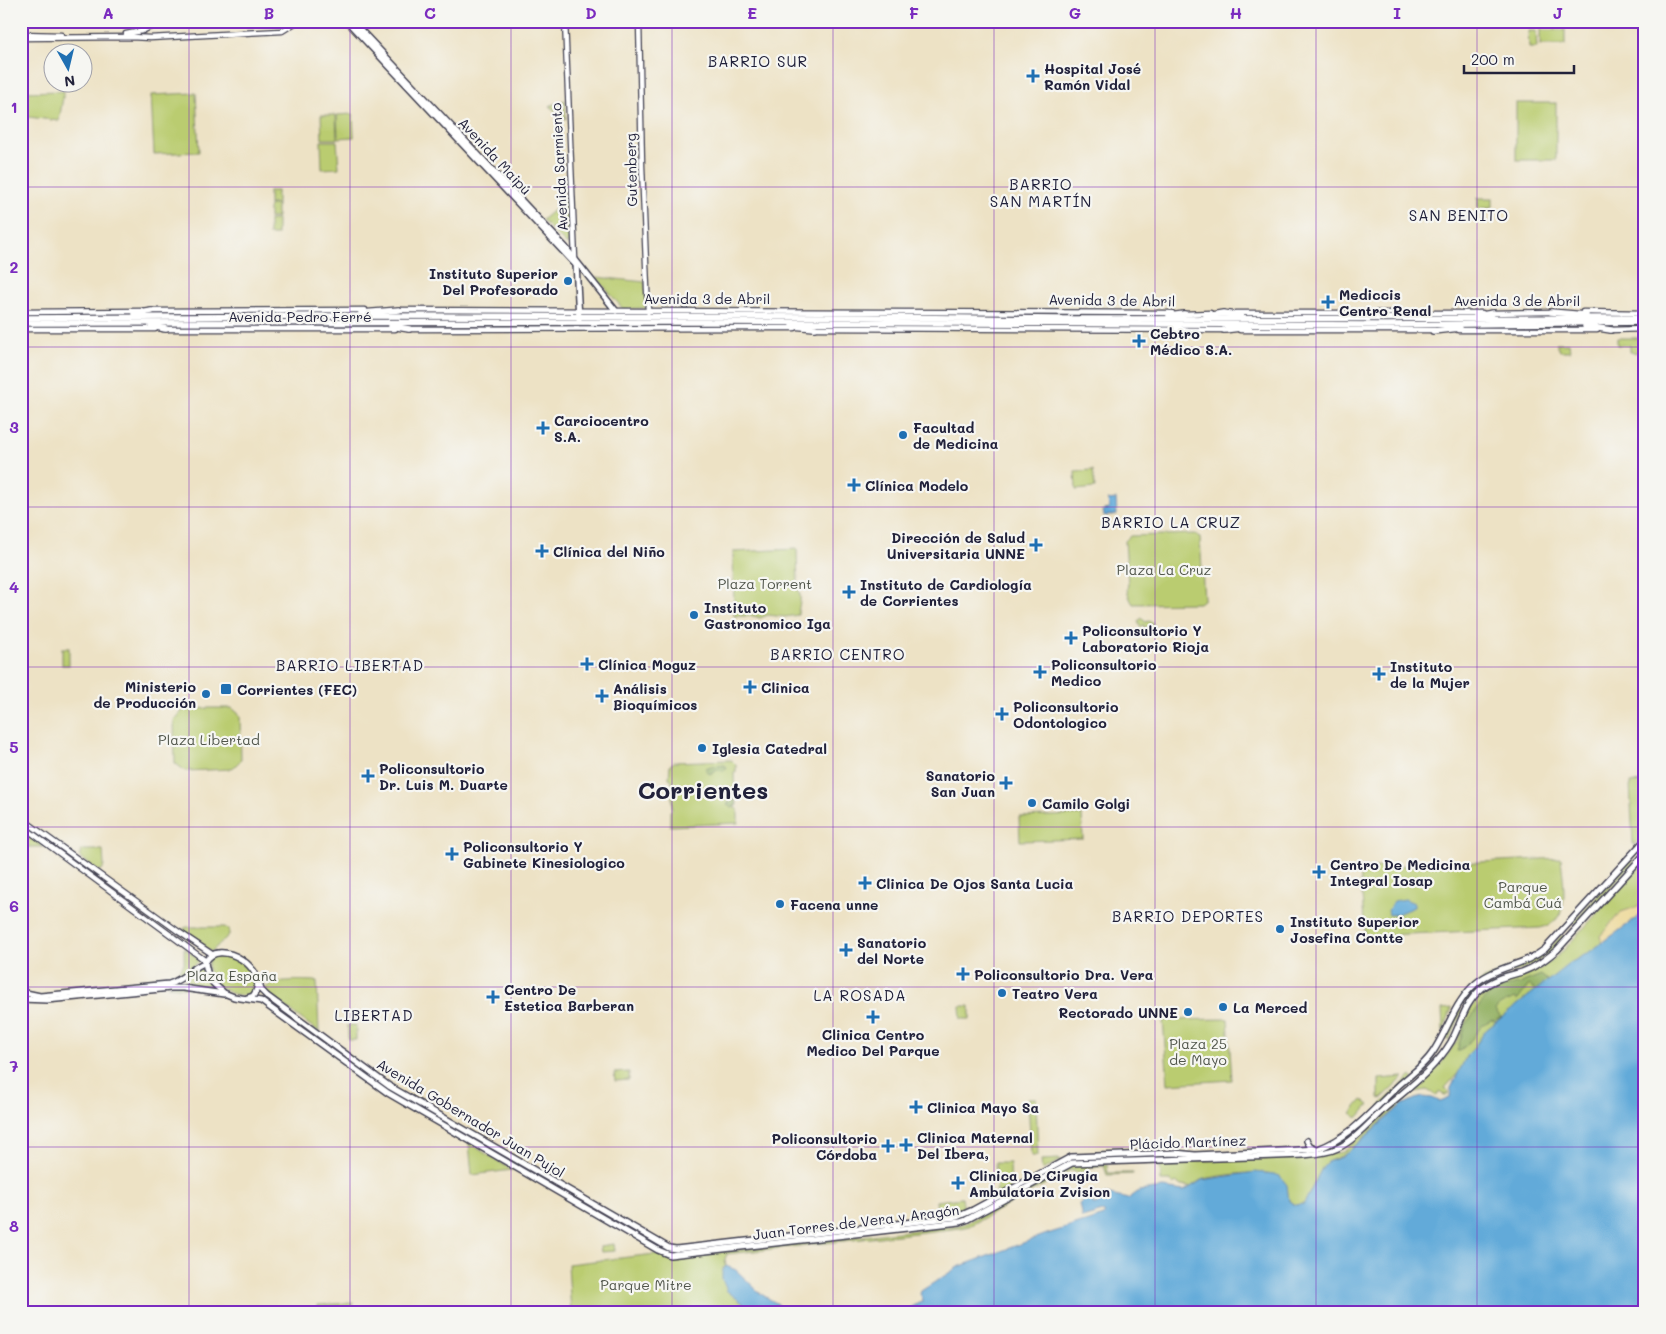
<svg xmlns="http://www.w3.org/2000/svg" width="1666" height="1334" font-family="Mali,sans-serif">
<rect width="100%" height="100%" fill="#f6f6f2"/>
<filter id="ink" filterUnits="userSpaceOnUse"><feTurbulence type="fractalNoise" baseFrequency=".02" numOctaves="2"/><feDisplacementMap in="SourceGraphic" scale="10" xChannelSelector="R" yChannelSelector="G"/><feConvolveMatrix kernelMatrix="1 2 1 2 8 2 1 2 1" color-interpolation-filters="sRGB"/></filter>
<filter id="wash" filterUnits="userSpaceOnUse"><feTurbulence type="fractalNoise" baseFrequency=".0096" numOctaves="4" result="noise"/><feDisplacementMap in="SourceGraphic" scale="20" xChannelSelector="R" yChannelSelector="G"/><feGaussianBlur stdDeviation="1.12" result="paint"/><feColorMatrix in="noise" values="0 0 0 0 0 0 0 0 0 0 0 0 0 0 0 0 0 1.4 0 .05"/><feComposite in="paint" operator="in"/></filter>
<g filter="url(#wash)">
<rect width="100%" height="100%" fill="#ede2c5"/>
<!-- green -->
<g fill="#bacc70" stroke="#6e7756">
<rect x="1540" y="30" width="25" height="15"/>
<path d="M1528,31H1536L1537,48H1529Z"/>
<path d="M64,91L59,121L21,116V92Z"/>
<path d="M196,93L199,152L154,154L151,95Z"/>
<path d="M565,100L566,119L549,106Z"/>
<rect x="1516" y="103" width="40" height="57"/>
<path d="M353,114L354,137L338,138L337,115Z"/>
<path d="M321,115H336L337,139H322Z"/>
<path d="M321,141H337L339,168L322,169Z"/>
<rect x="269" y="191" width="8" height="13"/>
<path d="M570,196V239L567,245L542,220Z"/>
<rect x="1478" y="198" width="15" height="10"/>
<rect x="269" y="205" width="8" height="13"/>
<rect x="269" y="220" width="8" height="15"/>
<path d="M596,277L645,282L646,308L623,309Z"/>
<path d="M1617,338H1642V353L1630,352V345H1617Z"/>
<path d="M1556,343H1569L1570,351H1560Z"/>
<path d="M1093,470L1095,488L1076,490L1075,471Z"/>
<path d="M1196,534L1200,538L1204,599L1199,603L1133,604C1130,600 1128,594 1127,589L1128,584L1125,541L1130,536Z"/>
<path d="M797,549L798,589C803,599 798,606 798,615L785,617L768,615L760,618L754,616H734L733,552Z"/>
<path d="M1142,618L1145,622L1149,621L1153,624V628L1144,627V625L1140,627L1138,621Z"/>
<rect x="62" y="648" width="7" height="17"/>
<path d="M208,708H232L240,715L241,760L232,769L185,771L175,763L174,721L183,710Z"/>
<path d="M731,760L736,765V772L734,773L735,808L738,809V823L670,826V811L672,809V780L669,778L670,765L674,762Z"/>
<path d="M21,780L26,783V811L22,814Z"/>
<path d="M1645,782V834L1634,845L1633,844L1630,783Z"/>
<path d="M1082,815L1083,839L1020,841L1019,817Z"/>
<path d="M22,833L42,845V847H22Z"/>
<path d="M82,850H103L104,866L102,870L98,871L79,856Z"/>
<path d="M1561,858C1563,882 1573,922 1540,928L1365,936L1360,868Z"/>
<path d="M1630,859L1634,862L1577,925L1574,922Z"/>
<path d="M1645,861V912L1588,953L1570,963L1486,1030L1473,1049L1467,1055L1459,1072L1445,1088L1448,1092V1095H1444L1441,1091L1436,1095L1427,1090L1414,1092L1346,1154L1327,1162L1323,1166L1304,1204L1295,1205L1289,1201C1285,1189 1290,1183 1275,1175C1266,1169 1212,1176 1201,1180C1197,1182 1194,1185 1191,1187L1181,1186L1176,1182L1173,1184L1171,1181H1161L1160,1162L1305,1158L1343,1152L1438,1068L1456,1042L1471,1008L1482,995L1502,982L1529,974L1540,969L1560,954Z"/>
<path d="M187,927H225L229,930V935L211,952L184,933V928Z"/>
<path d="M1562,935L1565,938C1552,951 1540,963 1522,969C1512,972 1501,974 1492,979C1482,984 1475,993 1467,1002L1463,1000L1484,979L1534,959L1543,954Z"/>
<path d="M184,948L198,958L199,961L182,976L178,977L177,975L184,963Z"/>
<path d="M217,954C231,956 257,965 256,983C256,986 253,991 252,994C232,1001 200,980 210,958Z"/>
<path d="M201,966L204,969L215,990L167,986L181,983Z"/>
<path d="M317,981L319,1032L265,992C264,977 306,981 317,981Z"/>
<path d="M960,1006H970V1019H961Z"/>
<path d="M1452,1008L1443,1032L1442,1009Z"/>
<path d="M1458,1009L1462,1011L1449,1040L1445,1039Z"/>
<path d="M1228,1019L1232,1080L1168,1084L1163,1020Z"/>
<path d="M356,1025V1040H348V1025Z"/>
<path d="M629,1072V1080L615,1081L614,1073Z"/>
<path d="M1411,1076L1414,1079L1382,1108L1380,1105Z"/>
<path d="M1404,1077L1381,1099L1379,1098V1079Z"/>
<path d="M1028,1098H1036L1038,1156H1031Z"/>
<path d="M1362,1100L1369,1105L1358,1118L1351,1113Z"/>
<path d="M469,1143L512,1170L472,1175Z"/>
<path d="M1060,1159V1161L1042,1170L1041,1160Z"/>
<path d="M995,1163H1010L1011,1188L997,1195Z"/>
<path d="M1075,1164H1105L1107,1165L1108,1173H1133V1174L1107,1175L1104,1166L1090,1167L1084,1172H1075L1071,1170L969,1226L960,1228L727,1254L725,1259L726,1266L723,1268L727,1291L745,1305L752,1313H571L568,1264L655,1254L672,1259L701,1256L713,1253L960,1225L968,1222Z"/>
<path d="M962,1198L964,1211L960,1214L938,1217L936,1201Z"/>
<path d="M614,1244L615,1251L601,1252L600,1246Z"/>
<path d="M353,1303V1313H318L317,1305Z"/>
</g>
<!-- forest -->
<g fill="#93b062" stroke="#5a694e">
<path d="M724,765L727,767L724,771L716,770L710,774L706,771V768L711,766Z"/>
<path d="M732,793L735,794L737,798L733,800L736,801L737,805L732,807L727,804L732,800L729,796Z"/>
<path d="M1541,975L1548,981L1536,991L1529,985L1518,1000L1514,998C1506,1003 1502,1001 1495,1010L1501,1017L1494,1021L1491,1020C1476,1026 1472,1046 1457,1051L1464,1026L1483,1001L1492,992L1499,988L1518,984L1520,986L1523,982Z"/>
</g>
<!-- sand -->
<path fill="#eeda9e" stroke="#887e6c" d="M1639,906L1645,907V912L1602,943L1600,936L1621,912Z"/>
<!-- water -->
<g fill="#62aad9" stroke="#42668a">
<path d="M1116,499L1117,515L1104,516L1103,510L1109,509L1108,500Z"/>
<path d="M1405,899L1414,903V907L1397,914L1389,915L1388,910L1394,901Z"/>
<path d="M1645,912V1313H902L922,1301L923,1299L920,1294L921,1291L958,1267L1047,1234L1104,1216L1105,1213L1103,1212L1082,1218L1079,1204L1086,1199H1091L1094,1205L1098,1204L1100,1197L1106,1194L1128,1199L1139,1191L1163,1188L1184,1191L1202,1180L1255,1172L1274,1174L1280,1176L1287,1185L1289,1201L1295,1205L1304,1204L1323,1166L1327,1162L1342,1157L1402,1105L1415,1099L1423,1097L1432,1098L1440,1101L1450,1097L1451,1088L1467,1055L1473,1049L1486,1030L1570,963L1588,953Z"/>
<path d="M726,1266L736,1270L761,1294L778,1304L782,1313L751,1312L745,1305L727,1291L722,1279V1271Z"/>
</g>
</g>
<g filter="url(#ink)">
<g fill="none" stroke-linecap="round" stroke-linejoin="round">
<!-- secondary casing -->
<g stroke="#403f50" stroke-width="7">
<g id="secondary">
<path d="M565,21L575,259"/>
<path d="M639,21L642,166L648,312"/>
<path d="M21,34L61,35"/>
<path d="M126,34L142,31L162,21"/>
<path d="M21,38L131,37L150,38L282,31L298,21"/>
<path d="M398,310L1172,313"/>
<path d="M150,311L365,310"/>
<path d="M21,312L142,311"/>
<path d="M1583,312L1645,313"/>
<path d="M1235,313H1482"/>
<path d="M1490,313L1552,312"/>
<path d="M1183,314L1210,313"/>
<path d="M813,328L1227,330"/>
<path d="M21,329H155"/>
<path d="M163,329H395"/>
<path d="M408,329L795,328"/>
<path d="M1240,330H1435"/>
<path d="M1458,330H1597"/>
<path d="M1610,330L1645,329"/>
<path d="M21,818L179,932L212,954"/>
<path d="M21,825L206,961"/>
</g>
</g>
<!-- primary casing -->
<g stroke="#403f50" stroke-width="8">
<g id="primary">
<path d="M347,21L576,265"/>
<path d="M352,21L565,247L616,311"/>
<path d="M576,263L579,319"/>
<path d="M259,983L261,990L267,996L389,1086L669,1248L676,1249L957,1217L973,1210L1071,1157L1175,1153L1195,1155L1318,1149C1353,1136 1371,1111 1398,1086C1410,1075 1424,1066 1433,1052C1447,1031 1454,1005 1472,987C1492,966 1523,967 1545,949L1645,840"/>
<path d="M21,992L40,996L169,984C184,980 194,965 205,963"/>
<path d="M247,998L253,996C274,970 217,935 205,963L208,976L214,984L224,993L234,997L261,1001L388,1093L658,1250L670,1255L960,1222L966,1220L1072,1163L1304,1155C1315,1154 1328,1153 1338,1148C1355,1140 1370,1122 1384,1109C1407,1089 1435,1069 1451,1042C1461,1024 1464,1004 1480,990C1493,979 1507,976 1522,972C1536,967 1546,959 1557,950L1645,854"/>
<path d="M21,999L47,1000L171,988H183L224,994"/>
<path d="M1307,1141L1310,1146L1315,1148"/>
</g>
</g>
<!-- highway casing -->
<g stroke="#403f50" stroke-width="8">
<g id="highway">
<path d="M1551,312L1586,315"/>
<path d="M361,313L399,310"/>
<path d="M134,314L152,311"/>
<path d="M1169,316L1184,314"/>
<path d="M1206,316L1223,313L1241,316"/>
<path d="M1476,316L1493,313"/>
<path d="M21,318L331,316L866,317L1060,319L1644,318"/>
<path d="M21,323L719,322L1387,325L1645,322"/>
<path d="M151,326L166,329"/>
<path d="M391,326L409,329"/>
<path d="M792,326L815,328"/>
<path d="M1585,326L1611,330"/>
<path d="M1173,327L1185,330"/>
<path d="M1224,330L1249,327"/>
<path d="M1433,331L1460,328"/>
</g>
</g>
<!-- secondary -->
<use href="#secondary" stroke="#fff" stroke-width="4.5"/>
<!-- primary -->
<use href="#primary" stroke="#fff" stroke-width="5"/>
<!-- highway -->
<use href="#highway" stroke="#fff" stroke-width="5.5"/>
</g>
</g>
<!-- grid -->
<path fill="none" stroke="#7b2cbf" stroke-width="1" stroke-opacity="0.55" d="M189,21V1313M350,21V1313M511,21V1313M672,21V1313M833,21V1313M994,21V1313M1155,21V1313M1316,21V1313M1477,21V1313M21,187H1645M21,347H1645M21,507H1645M21,667H1645M21,827H1645M21,987H1645M21,1147H1645"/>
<!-- markers -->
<g fill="#1f6fb2" stroke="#f6f6f2" stroke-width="2">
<path d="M1030.5 68.5h5v5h5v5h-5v5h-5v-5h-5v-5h5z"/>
<circle cx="568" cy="281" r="5"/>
<path d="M1325.5 294.5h5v5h5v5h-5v5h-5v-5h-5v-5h5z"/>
<path d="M1136.5 333.5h5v5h5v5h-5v5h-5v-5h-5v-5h5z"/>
<path d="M540.5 420.5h5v5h5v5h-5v5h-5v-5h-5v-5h5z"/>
<circle cx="903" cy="435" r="5"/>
<path d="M851.5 477.5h5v5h5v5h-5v5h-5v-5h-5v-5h5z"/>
<path d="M1033.5 537.5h5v5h5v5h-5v5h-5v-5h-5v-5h5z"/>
<path d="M539.5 543.5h5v5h5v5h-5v5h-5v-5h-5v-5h5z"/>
<path d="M846.5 584.5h5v5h5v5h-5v5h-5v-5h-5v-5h5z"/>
<circle cx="694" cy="615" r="5"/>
<path d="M1068.5 630.5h5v5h5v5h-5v5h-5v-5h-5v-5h5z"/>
<path d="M584.5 656.5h5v5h5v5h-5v5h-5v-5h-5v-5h5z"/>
<path d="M1037.5 664.5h5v5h5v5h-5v5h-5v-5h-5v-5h5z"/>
<path d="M1376.5 666.5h5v5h5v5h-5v5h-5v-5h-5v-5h5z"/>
<path d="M747.5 679.5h5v5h5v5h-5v5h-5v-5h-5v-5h5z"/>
<rect x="220" y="683" width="12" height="12" rx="2.5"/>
<circle cx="206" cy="694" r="5"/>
<path d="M599.5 688.5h5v5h5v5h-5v5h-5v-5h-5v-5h5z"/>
<path d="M999.5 706.5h5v5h5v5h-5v5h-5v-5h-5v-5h5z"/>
<circle cx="702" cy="748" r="5"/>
<path d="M365.5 768.5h5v5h5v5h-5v5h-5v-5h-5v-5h5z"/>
<path d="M1003.5 775.5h5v5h5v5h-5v5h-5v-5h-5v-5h5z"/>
<circle cx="1032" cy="803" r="5"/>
<path d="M449.5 846.5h5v5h5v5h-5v5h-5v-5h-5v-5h5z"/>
<path d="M1316.5 864.5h5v5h5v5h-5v5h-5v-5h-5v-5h5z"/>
<path d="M862.5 875.5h5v5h5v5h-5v5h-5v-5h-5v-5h5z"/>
<circle cx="780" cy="904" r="5"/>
<circle cx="1280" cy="929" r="5"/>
<path d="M843.5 942.5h5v5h5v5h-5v5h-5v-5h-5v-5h5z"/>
<path d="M960.5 966.5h5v5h5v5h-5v5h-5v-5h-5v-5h5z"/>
<circle cx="1002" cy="993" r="5"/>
<path d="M490.5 989.5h5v5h5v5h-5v5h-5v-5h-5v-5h5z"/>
<circle cx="1223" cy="1007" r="5"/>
<circle cx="1188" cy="1012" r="5"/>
<path d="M870.5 1009.5h5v5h5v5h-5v5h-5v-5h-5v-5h5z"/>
<path d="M913.5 1099.5h5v5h5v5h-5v5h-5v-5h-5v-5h5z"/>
<path d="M903.5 1137.5h5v5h5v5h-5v5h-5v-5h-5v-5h5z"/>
<path d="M885.5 1138.5h5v5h5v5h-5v5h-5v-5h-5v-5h5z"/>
<path d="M955.5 1175.5h5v5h5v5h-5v5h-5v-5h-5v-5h5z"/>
</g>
<g text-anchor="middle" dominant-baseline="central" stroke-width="4.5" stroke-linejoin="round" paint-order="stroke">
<!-- poi labels -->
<g font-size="14" font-weight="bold" fill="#22223b" stroke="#f6f6f2" text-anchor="start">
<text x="1044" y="68">Hospital José<tspan x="1044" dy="16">Ramón Vidal</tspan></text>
<text x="558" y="273" text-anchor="end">Instituto Superior<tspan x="558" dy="16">Del Profesorado</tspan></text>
<text x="1339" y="294">Mediccis<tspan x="1339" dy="16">Centro Renal</tspan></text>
<text x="1150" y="333">Cebtro<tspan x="1150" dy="16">Médico S.A.</tspan></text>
<text x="554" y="420">Carciocentro<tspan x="554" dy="16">S.A.</tspan></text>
<text x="913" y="427">Facultad<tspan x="913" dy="16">de Medicina</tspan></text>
<text x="865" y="485">Clínica Modelo</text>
<text x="1025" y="537" text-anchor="end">Dirección de Salud<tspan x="1025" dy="16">Universitaria UNNE</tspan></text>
<text x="553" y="551">Clínica del Niño</text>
<text x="860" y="584">Instituto de Cardiología<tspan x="860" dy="16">de Corrientes</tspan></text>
<text x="704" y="607">Instituto<tspan x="704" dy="16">Gastronomico Iga</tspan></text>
<text x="1082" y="630">Policonsultorio Y<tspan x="1082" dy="16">Laboratorio Rioja</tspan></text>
<text x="598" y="664">Clínica Moguz</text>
<text x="1051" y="664">Policonsultorio<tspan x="1051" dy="16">Medico</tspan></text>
<text x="1390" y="666">Instituto<tspan x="1390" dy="16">de la Mujer</tspan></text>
<text x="196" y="686" text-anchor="end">Ministerio<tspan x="196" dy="16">de Producción</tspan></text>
<text x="761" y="687">Clinica</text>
<text x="613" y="688">Análisis<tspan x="613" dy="16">Bioquímicos</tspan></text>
<text x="237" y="689">Corrientes (FEC)</text>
<text x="1013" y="706">Policonsultorio<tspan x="1013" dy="16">Odontologico</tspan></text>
<text x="712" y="748">Iglesia Catedral</text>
<text x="379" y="768">Policonsultorio<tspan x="379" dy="16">Dr. Luis M. Duarte</tspan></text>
<text x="995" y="775" text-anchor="end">Sanatorio<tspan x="995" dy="16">San Juan</tspan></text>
<text x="1042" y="803">Camilo Golgi</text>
<text x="463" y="846">Policonsultorio Y<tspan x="463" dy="16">Gabinete Kinesiologico</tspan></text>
<text x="1330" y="864">Centro De Medicina<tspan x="1330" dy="16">Integral Iosap</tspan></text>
<text x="876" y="883">Clinica De Ojos Santa Lucia</text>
<text x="790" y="904">Facena unne</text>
<text x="1290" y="921">Instituto Superior<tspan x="1290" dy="16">Josefina Contte</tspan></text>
<text x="857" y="942">Sanatorio<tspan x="857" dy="16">del Norte</tspan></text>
<text x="974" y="974">Policonsultorio Dra. Vera</text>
<text x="504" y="989">Centro De<tspan x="504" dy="16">Estetica Barberan</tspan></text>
<text x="1012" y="993">Teatro Vera</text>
<text x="1233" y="1007">La Merced</text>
<text x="1178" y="1012" text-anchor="end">Rectorado UNNE</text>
<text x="873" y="1034" text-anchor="middle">Clinica Centro<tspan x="873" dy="16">Medico Del Parque</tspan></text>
<text x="927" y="1107">Clinica Mayo Sa</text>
<text x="917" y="1137">Clinica Maternal<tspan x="917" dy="16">Del Ibera,</tspan></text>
<text x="877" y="1138" text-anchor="end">Policonsultorio<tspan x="877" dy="16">Córdoba</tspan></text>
<text x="969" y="1175">Clinica De Cirugia<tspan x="969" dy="16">Ambulatoria Zvision</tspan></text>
</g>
<!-- street labels -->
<g font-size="14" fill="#22223b" stroke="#f6f6f2">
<text transform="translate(495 156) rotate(47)">Avenida Maipú</text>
<text transform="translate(559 167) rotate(-93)">Avenida Sarmiento</text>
<text transform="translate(631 170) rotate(-91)">Gutenberg</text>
<text x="707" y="298">Avenida 3 de Abril</text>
<text transform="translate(1112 300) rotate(1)">Avenida 3 de Abril</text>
<text x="1517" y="300">Avenida 3 de Abril</text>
<text x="300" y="316">Avenida Pedro Ferré</text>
<text transform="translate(471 1118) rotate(31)">Avenida Gobernador Juan Pujol</text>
<text transform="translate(1188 1142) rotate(-2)">Plácido Martínez</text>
<text transform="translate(856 1222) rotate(-7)">Juan Torres de Vera y Aragón</text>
</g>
<!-- park labels -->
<g font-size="14" fill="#50554b" stroke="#f6f6f2">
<text x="1164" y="569">Plaza La Cruz</text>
<text x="765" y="583">Plaza Torrent</text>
<text x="209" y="739">Plaza Libertad</text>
<text x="1523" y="886">Parque<tspan x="1523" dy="16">Cambá Cuá</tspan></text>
<text x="232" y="975">Plaza España</text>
<text x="1198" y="1043">Plaza 25<tspan x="1198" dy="16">de Mayo</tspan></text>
<text x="646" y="1284">Parque Mitre</text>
</g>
<!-- neighbourhood labels -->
<g font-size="15" letter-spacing="1" fill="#22223b" stroke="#f6f6f2">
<text x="758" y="61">BARRIO SUR</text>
<text x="1041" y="184">BARRIO<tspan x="1041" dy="17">SAN MARTÍN</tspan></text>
<text x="1459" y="215">SAN BENITO</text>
<text x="1171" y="522">BARRIO LA CRUZ</text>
<text x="838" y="654">BARRIO CENTRO</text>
<text x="350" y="665">BARRIO LIBERTAD</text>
<text x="1188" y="916">BARRIO DEPORTES</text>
<text x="860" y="995">LA ROSADA</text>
<text x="374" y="1015">LIBERTAD</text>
</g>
<!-- town labels -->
<g font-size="24" font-weight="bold" fill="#22223b" stroke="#f6f6f2">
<text x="703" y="789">Corrientes</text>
</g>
</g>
<!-- margin -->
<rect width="1666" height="1334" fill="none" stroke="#f6f6f2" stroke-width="55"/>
<!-- north arrow -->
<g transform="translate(68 68) rotate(172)"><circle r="24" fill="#f6f6f2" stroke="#a1a1a9"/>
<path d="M0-4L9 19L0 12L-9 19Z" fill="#1f6fb2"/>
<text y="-8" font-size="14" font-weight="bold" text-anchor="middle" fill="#22223b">N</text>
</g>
<!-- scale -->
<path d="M1464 65v8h110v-8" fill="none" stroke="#22223b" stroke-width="2.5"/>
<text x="1471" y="65" font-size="15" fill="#22223b" stroke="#f6f6f2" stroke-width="4" paint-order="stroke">200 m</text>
<rect x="28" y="28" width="1610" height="1278" fill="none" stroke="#7b2cbf" stroke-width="2"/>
<g font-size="16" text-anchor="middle" font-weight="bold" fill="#7b2cbf">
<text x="108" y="19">A</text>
<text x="269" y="19">B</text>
<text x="430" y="19">C</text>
<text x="591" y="19">D</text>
<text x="752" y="19">E</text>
<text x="914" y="19">F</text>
<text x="1075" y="19">G</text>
<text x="1236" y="19">H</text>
<text x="1397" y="19">I</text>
<text x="1558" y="19">J</text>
<text x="14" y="113">1</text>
<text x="14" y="273">2</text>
<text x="14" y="433">3</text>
<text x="14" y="593">4</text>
<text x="14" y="753">5</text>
<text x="14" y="912">6</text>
<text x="14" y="1072">7</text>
<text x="14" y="1232">8</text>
</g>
</svg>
